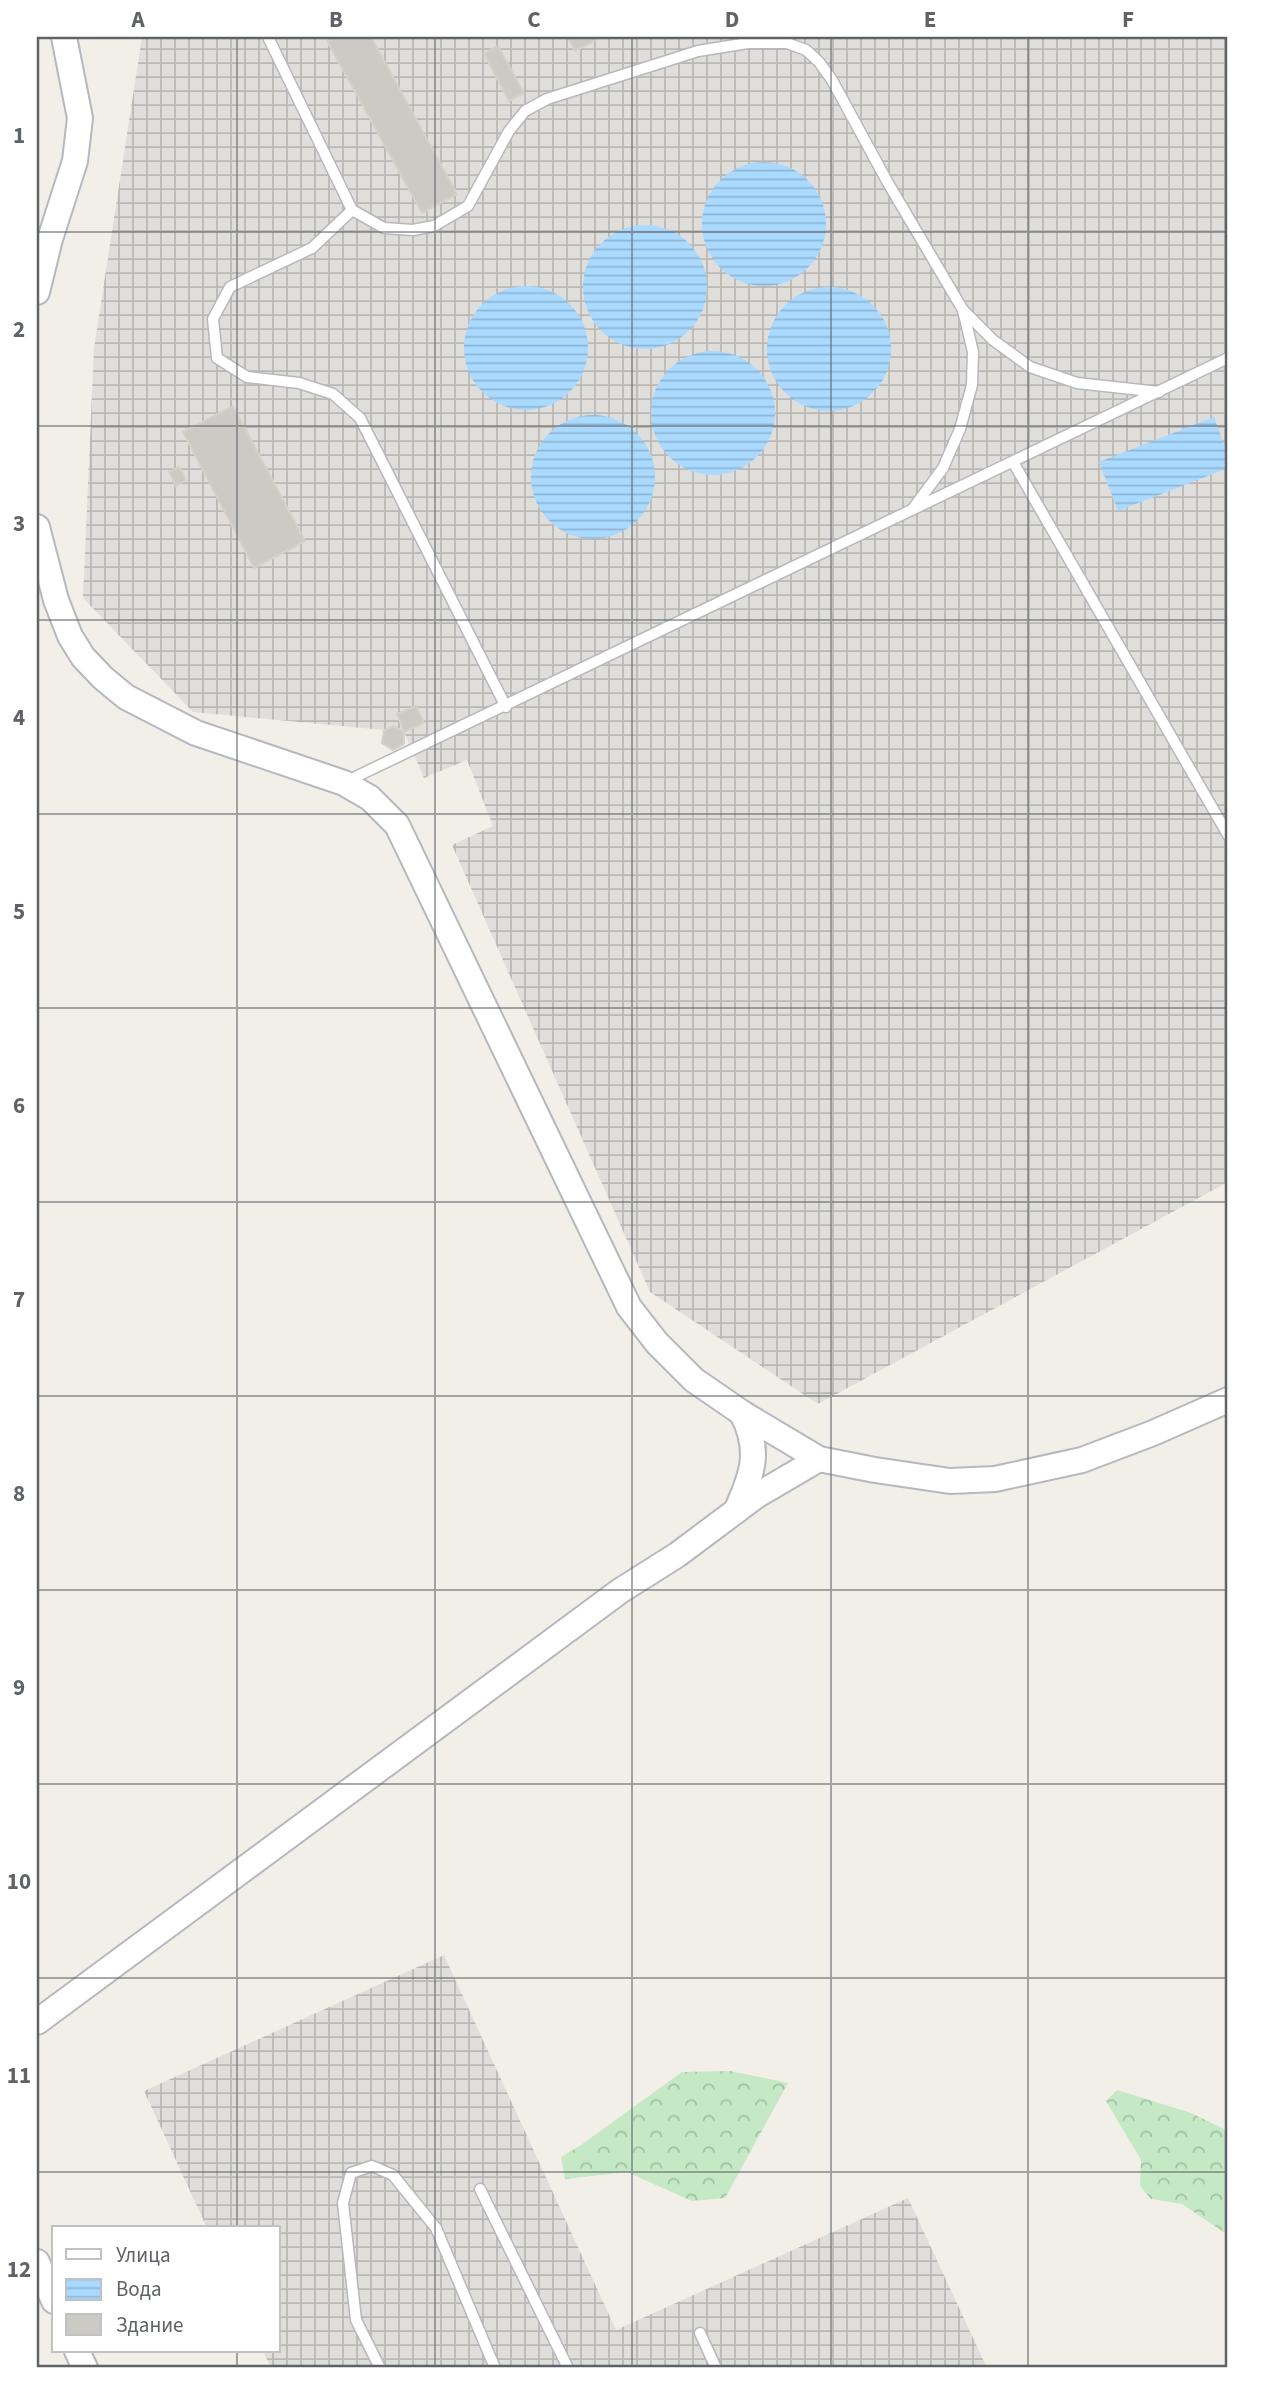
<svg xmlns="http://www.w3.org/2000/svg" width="1265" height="2405" font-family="'Source Sans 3',sans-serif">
<defs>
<pattern id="industrial-grid" width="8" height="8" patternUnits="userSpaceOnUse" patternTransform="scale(1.75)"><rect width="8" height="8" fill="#e0deda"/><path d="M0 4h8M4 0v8" fill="none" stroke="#b9b8b5"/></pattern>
<pattern id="forest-crowns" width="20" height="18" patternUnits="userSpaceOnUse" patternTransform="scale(1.75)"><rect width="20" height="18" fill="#c5e8c5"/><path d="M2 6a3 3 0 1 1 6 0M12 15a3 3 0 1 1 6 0" fill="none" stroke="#a3c0a4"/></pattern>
<pattern id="water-rules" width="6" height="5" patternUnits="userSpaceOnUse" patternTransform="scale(1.75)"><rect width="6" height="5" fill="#aadaff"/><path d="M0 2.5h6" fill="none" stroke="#8eb4d2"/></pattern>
</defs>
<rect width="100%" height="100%" fill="#f1efe8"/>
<!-- industrial -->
<g fill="url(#industrial-grid)">
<path d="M142,37H1228V1182L818,1404L650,1292L452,845L493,826L467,760L424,778L404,732L394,726L384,730L193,712L83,598L94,348Z"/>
<path d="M444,1955L616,2330L908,2198L987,2368H271L263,2351H278V2228H207L144,2091Z"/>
</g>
<!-- forest -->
<g fill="url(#forest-crowns)">
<path d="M730,2071L788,2083L725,2198L692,2201L627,2172L565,2179L561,2157L581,2145L682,2072Z"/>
<path d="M1117,2090L1191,2113L1228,2131V2235L1182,2204L1151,2199L1140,2186L1141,2160L1106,2101Z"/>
</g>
<!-- water -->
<g fill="url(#water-rules)">
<circle cx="764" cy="224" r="62"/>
<circle cx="645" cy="287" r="62"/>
<circle cx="526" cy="348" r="62"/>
<circle cx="829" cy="349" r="62"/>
<circle cx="713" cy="413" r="62"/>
<circle cx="593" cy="477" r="62"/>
<path d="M1214,417L1228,455V468L1118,511L1099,462Z"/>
</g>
<!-- building -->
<g fill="#cccac5" stroke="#d6d1c6" stroke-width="2">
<path d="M334,37H371L457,194L422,213L327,41Z"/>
<path d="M568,37H601L575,51Z"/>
<path d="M498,46L524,93L509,101L484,54Z"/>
<path d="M233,406L305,541L254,568L183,432Z"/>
<path d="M179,467L186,480L176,486L169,472Z"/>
<path d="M416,706L424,723L404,732L397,714Z"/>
<path d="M394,726L404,732V744L393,750L382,743L384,730Z"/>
</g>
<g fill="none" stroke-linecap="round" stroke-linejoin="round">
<!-- service casing -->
<g stroke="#b5b8bc" stroke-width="13">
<g id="service">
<path d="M268,37L352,210"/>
<path d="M1013,462L1228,835"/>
<path d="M912,510L943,468L960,429L972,385L973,352L963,310"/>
<path d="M506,707L360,418L333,394L299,383L247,377L217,358L213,319L230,287L312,248L352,210L384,228L413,230L434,226L468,206L509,131L525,111L547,99L698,51L748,43H787L806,50L819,62L832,80L888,183L963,310L993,340L1030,367L1077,383L1159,392"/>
<path d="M345,782L1228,358"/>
<path d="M480,2189L568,2368"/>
<path d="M700,2333L716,2368"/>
<path d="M380,2368L356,2320L343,2203L351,2173L372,2166L393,2175L436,2228L495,2368"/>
</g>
</g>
<!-- tertiary casing -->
<g stroke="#b5b8bc" stroke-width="28">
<g id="tertiary">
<path d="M37,292L50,239L75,161L80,118L64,37"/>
<path d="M37,527L56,600L70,636L83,657L103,678L126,697L196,733L344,783L370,798L397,825L629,1307L657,1343L694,1380L742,1413L819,1459L875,1470L950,1481L995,1479L1082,1460L1153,1433L1228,1400"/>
<path d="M736,1511C753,1474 761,1450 742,1413"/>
<path d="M37,2022L620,1591L677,1555L756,1496L819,1459"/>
<path d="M37,2262L54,2301"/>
<path d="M77,2351L85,2368"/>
</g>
</g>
<!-- service -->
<use href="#service" stroke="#fff" stroke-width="10"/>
<!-- tertiary -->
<use href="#tertiary" stroke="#fff" stroke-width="24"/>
</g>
<!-- grid -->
<path fill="none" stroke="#5f6368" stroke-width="2" stroke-opacity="0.55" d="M237,37V2228M435,37V2368M632,37V2368M831,37V2368M1028,37V2368M37,232H1228M37,426H1228M37,620H1228M37,814H1228M37,1008H1228M37,1202H1228M37,1396H1228M37,1590H1228M37,1784H1228M37,1978H1228M37,2172H1228M237,2351V2368"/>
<!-- border -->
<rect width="1265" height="2405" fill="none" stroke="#ffffff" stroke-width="77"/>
<!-- legend -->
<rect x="52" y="2226" width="228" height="126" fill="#ffffff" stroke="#bfc1c3" stroke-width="2"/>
<rect x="66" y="2249" width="35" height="10" fill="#ffffff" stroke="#bfc1c3" stroke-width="2"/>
<text x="116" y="2262" font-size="21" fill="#5f6368">Улица</text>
<rect x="66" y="2279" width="35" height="21" fill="url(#water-rules)" stroke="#bfc1c3" stroke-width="2"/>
<text x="116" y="2296" font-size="21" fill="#5f6368">Вода</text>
<rect x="66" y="2314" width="35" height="21" fill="#cccac5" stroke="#bfc1c3" stroke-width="2"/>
<text x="116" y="2332" font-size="21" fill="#5f6368">Здание</text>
<rect x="38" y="38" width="1188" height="2328" fill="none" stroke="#5f6368" stroke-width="2.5"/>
<g font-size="23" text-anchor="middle" font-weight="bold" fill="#5f6368">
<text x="138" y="27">A</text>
<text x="336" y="27">B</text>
<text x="534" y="27">C</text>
<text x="732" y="27">D</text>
<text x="930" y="27">E</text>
<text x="1128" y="27">F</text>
<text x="19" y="143">1</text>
<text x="19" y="337">2</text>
<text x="19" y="531">3</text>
<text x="19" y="725">4</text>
<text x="19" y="919">5</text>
<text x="19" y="1113">6</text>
<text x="19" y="1307">7</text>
<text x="19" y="1501">8</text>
<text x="19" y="1695">9</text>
<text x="19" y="1889">10</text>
<text x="19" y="2083">11</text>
<text x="19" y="2277">12</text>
</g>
</svg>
